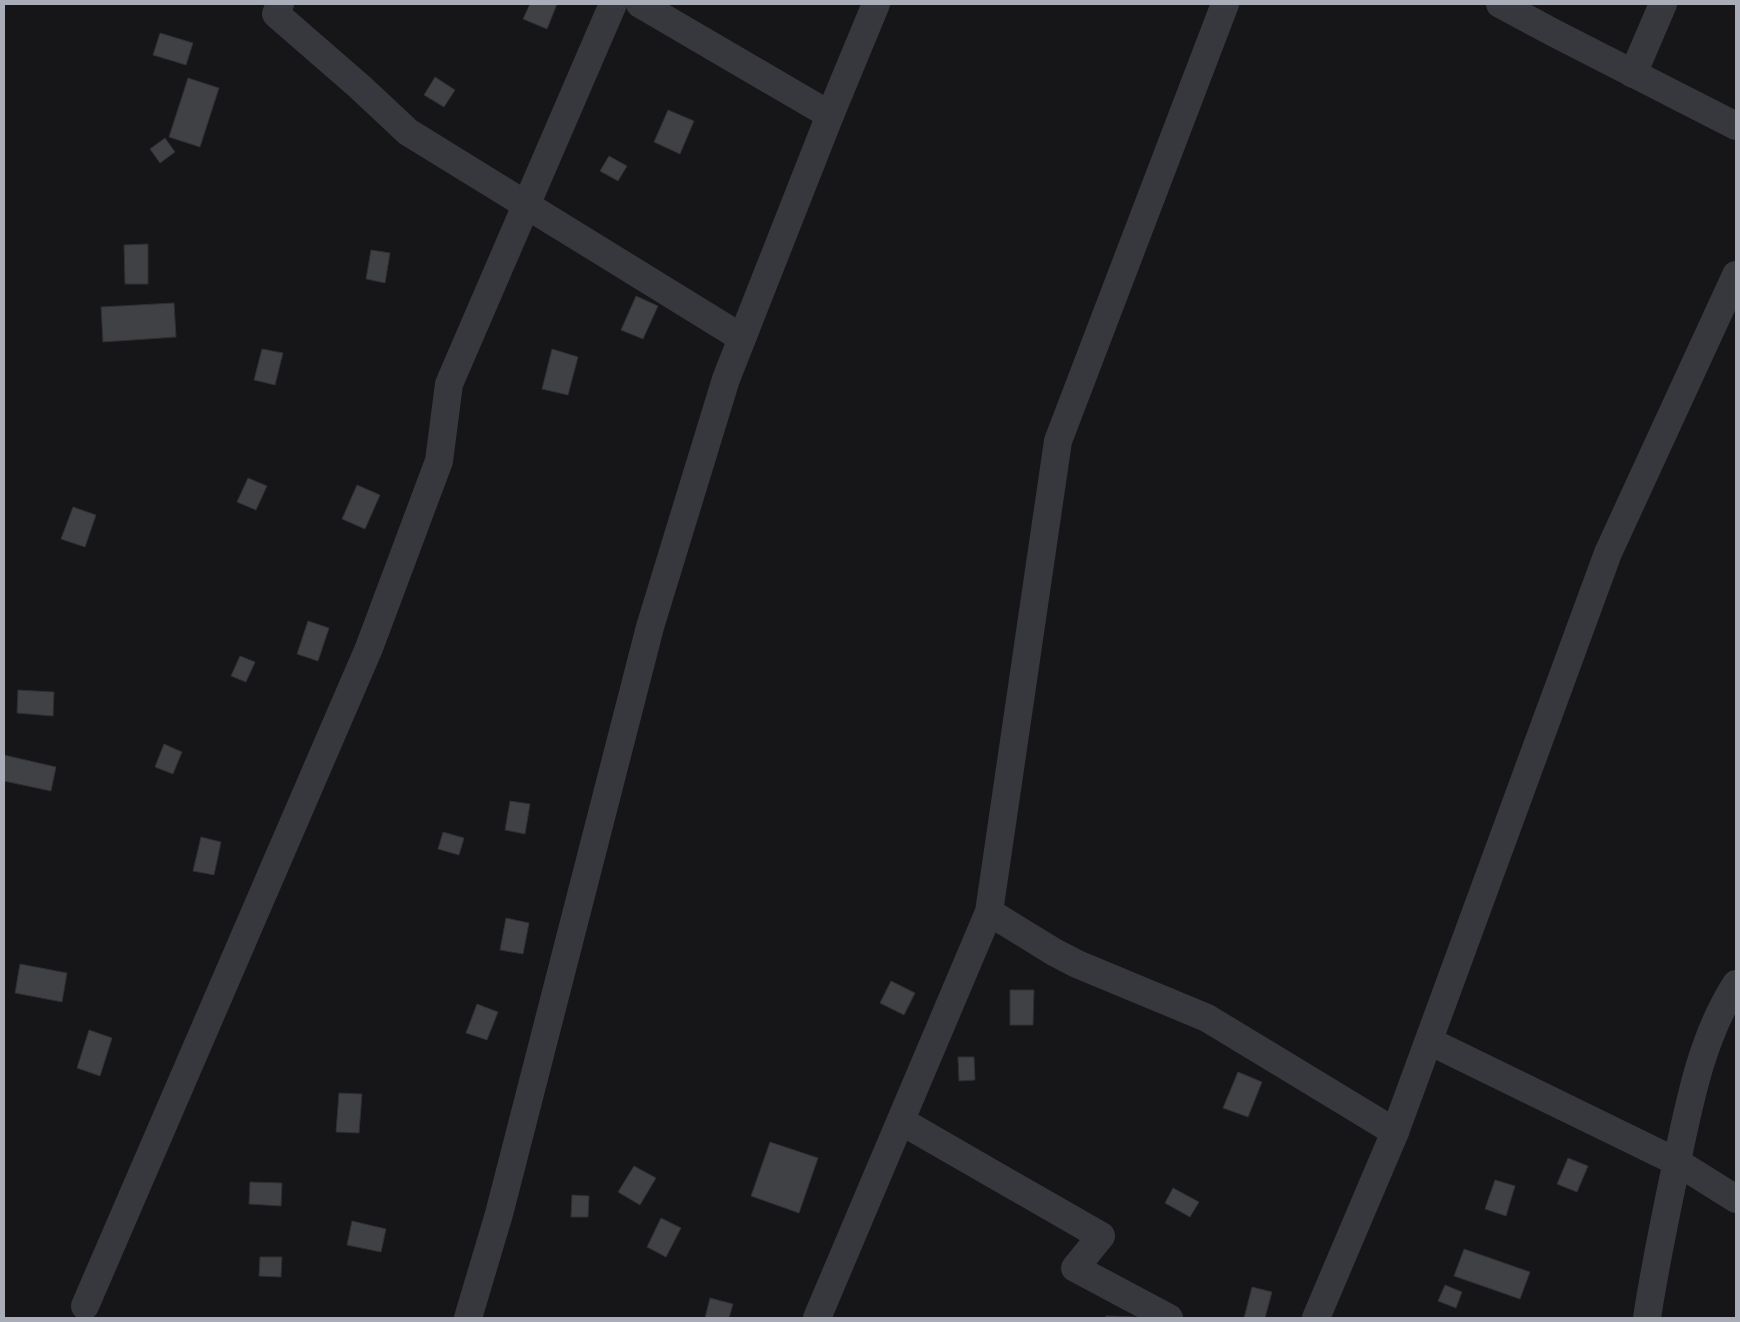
<svg xmlns="http://www.w3.org/2000/svg" width="1740" height="1322" font-family="Overpass,sans-serif">
<rect width="100%" height="100%" fill="#161618"/>
<!-- building -->
<g fill="#404145" stroke="#303034">
<path d="M530,4H557L547,29L523,19Z"/>
<path d="M160,33L193,43L186,65L153,55Z"/>
<path d="M435,77L455,90L444,107L424,95Z"/>
<path d="M188,78L219,88L200,147L169,137Z"/>
<path d="M668,110L694,121L680,154L654,142Z"/>
<path d="M165,138L175,152L160,163L150,149Z"/>
<path d="M609,156L627,166L618,181L600,171Z"/>
<path d="M148,244V284H125L124,245Z"/>
<path d="M371,250L390,253L385,283L366,279Z"/>
<path d="M636,296L658,306L643,339L621,330Z"/>
<path d="M174,303L176,337L103,342L101,307Z"/>
<path d="M262,349L283,353L275,385L254,380Z"/>
<path d="M552,349L578,357L568,395L542,389Z"/>
<path d="M248,478L267,486L256,510L237,502Z"/>
<path d="M357,485L380,495L365,529L342,519Z"/>
<path d="M73,507L96,515L85,547L61,539Z"/>
<path d="M308,621L329,628L318,661L297,654Z"/>
<path d="M240,656L255,662L246,682L231,676Z"/>
<path d="M18,690L54,692L53,716L17,713Z"/>
<path d="M164,744L182,752L173,774L155,767Z"/>
<path d="M4,755L56,767L51,791L4,781Z"/>
<path d="M510,801L530,804L525,834L505,830Z"/>
<path d="M443,832L464,838L459,855L438,849Z"/>
<path d="M201,837L221,842L214,875L193,871Z"/>
<path d="M506,918L529,923L523,954L500,950Z"/>
<path d="M20,964L67,973L62,1002L15,993Z"/>
<path d="M891,981L915,993L904,1015L880,1003Z"/>
<path d="M1010,990H1034L1033,1025H1010Z"/>
<path d="M477,1004L498,1012L487,1040L466,1033Z"/>
<path d="M89,1030L112,1038L100,1076L77,1068Z"/>
<path d="M958,1057H974L975,1080L959,1081Z"/>
<path d="M1238,1072L1262,1082L1248,1117L1223,1108Z"/>
<path d="M339,1093L362,1094L359,1133L336,1132Z"/>
<path d="M770,1142L818,1158L799,1213L751,1196Z"/>
<path d="M1568,1158L1588,1166L1577,1192L1557,1184Z"/>
<path d="M634,1166L656,1178L640,1205L618,1192Z"/>
<path d="M1495,1180L1515,1186L1506,1216L1485,1209Z"/>
<path d="M250,1182L282,1183L281,1206L249,1204Z"/>
<path d="M1173,1188L1199,1202L1190,1217L1165,1203Z"/>
<path d="M572,1195L589,1196L588,1217H571Z"/>
<path d="M661,1218L681,1228L666,1257L647,1247Z"/>
<path d="M352,1221L386,1229L381,1252L347,1245Z"/>
<path d="M1464,1249L1530,1272L1520,1299L1454,1276Z"/>
<path d="M260,1257H282L281,1277L259,1276Z"/>
<path d="M1445,1285L1462,1292L1456,1308L1438,1301Z"/>
<path d="M1252,1287L1272,1292L1265,1318H1244Z"/>
<path d="M710,1298L733,1304L729,1318H705Z"/>
<path d="M1106,1316L1135,1317V1318H1106Z"/>
</g>
<g fill="none" stroke-linecap="round" stroke-linejoin="round">
<!-- minor -->
<g stroke="#37383d" stroke-width="28">
<path d="M280,4L276,14L360,87L408,132L742,338"/>
<path d="M640,4L830,115"/>
<path d="M1500,4L1556,34L1736,126"/>
<path d="M1633,74L1663,4"/>
<path d="M989,912L1054,952L1077,964L1207,1018L1395,1132"/>
<path d="M1429,1041L1677,1162L1736,1199"/>
<path d="M901,1121L1101,1236L1075,1268L1169,1318"/>
<path d="M85,1306L369,648L439,461L449,384L613,4"/>
<path d="M468,1318L499,1214L650,627L726,379L830,115L876,4"/>
<path d="M817,1318L989,912L1058,441L1225,4"/>
<path d="M1316,1318L1395,1132L1608,553L1736,275"/>
<path d="M1647,1318C1655,1265 1666,1213 1677,1161C1690,1100 1702,1037 1736,984"/>
</g>
</g>
<!-- border -->
<rect width="1740" height="1322" fill="none" stroke="#a8adb8" stroke-width="10"/>
</svg>
